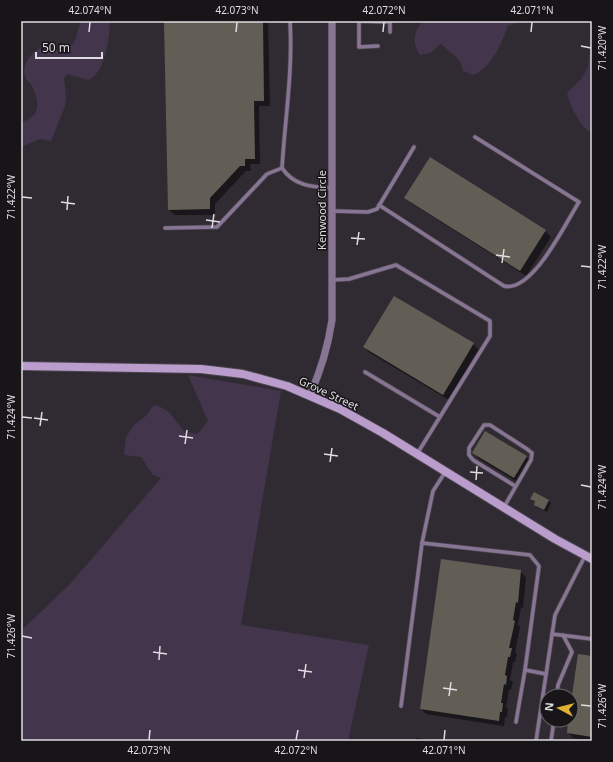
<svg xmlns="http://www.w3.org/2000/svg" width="613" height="762" font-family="'Noto Sans',sans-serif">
<rect width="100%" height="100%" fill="#302b33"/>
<!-- green -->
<g fill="#43354c">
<path d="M81,21H110C109,39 106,71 89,80L67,74L64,78L66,97L65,106L51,141L40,139L21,147V123C25,121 31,118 34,115C41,107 36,94 32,86C30,82 25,79 25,76C21,60 38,45 52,44L59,52C80,44 74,38 81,21Z"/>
<path d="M424,21H521L508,26C502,42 491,69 473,75L463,71L460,61L441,44L430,53L420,55C412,44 413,29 424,21Z"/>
<path d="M592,32V132C581,130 569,103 567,93L582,78L588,67Z"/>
<path d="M188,375L281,391L241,625L369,645L348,741H21V631L71,583L161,478L153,475L141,457L124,455L126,437L134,425L147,415L152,407L157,405L169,412L184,431L197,434L208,421Z"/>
</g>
<!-- shadow -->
<g fill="#0007">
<path d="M165,21H268L270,106H259L260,164H250L251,171H246L215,204V215H175L169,210Z"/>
<path d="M431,158L545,231L551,237L526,276L411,203L405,198Z"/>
<path d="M473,344L479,350L449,400L370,353L364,347Z"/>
<path d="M474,453L526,457L532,462L519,483L479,459Z"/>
<path d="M532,499L549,501L551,503L547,512L537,507L535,505L536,502Z"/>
<path d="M520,571L526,577L523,608L521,607L518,625L520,627L515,652L517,654L515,662H513L510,680L513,682L511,690H509L506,708L508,709L507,717H505L504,726L426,714L421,709Z"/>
<path d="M592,657V741L573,738L568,732L569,720H571V709Z"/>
<path d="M416,738L436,741H416Z"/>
</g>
<!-- building -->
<g fill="#625e55">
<path d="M164,21H263L264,101H254L255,159H245V166H240L210,198V209L168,210Z"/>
<path d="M430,157L546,230L520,271L404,198Z"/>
<path d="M394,296L474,343L443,395L363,347Z"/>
<path d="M485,431L527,456L514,478L472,453Z"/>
<path d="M534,492L549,500L544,510L534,505L535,501L530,499Z"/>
<path d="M441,559L521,570L518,603L516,602L513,620L515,621L509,648H512L510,657H508L505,675L507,676L506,685L504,684L501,703H503L502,712H500L499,721L420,709Z"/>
<path d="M578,654L592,656V737L567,733L568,720H571V702Z"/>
</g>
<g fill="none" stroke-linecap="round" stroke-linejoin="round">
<!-- service casing -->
<g stroke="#4c474f" stroke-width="5">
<g id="service">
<path d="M290,21C293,70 285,119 282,168C294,186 312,187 332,188"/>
<path d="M359,21L390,22V32"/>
<path d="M359,22V47L378,46"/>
<path d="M379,205L504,286C533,293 566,222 579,202L475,137"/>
<path d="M332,211L368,212L377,209L414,147"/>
<path d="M165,228L217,227L267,174L282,168"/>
<path d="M332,280L349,279L396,265L490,321V336L417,454"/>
<path d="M365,372L440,417"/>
<path d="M504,507L531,460L532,453L527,449L490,425H484L469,448V455L473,460L515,486"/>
<path d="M422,543L433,491L446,471"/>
<path d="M552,634L592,639"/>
<path d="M557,696L558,685L572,652L563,635"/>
<path d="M401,706L422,543L530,555L539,566L525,670L546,674"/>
<path d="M516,722L525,670"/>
<path d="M536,741L555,615L585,556"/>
<path d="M551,741L554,720"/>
</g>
</g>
<!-- minor casing -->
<g stroke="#4c474f" stroke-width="8">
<path id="minor" d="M310,395C321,370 328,347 332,320V21"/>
</g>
<!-- secondary casing -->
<g stroke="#4c474f" stroke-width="10">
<path id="secondary" d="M21,366L201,369L243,374L287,386L340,409L383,433L555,539L592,559"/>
</g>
<!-- service -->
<use href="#service" stroke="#887593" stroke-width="3.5"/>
<!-- minor -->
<use href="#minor" stroke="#887593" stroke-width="7"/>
<!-- secondary -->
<use href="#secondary" stroke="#bb9dcd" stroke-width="8"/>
</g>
<!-- ticks -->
<path fill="none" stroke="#dfdce1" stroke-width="1.5" d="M89,32L90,22M236,32L237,22M383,32L384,22M531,32L532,22M581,46L591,48M22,197L32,198M61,202L75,204M67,210L68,196M206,220L220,222M212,228L214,214M351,238L365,239M357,245L359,232M496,255L510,257M502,263L504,249M581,266L591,267M22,417L32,418M34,418L48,420M40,426L42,412M179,436L193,438M185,444L187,430M324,454L338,456M330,462L332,448M470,472L483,473M476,480L477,466M581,485L591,487M22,636L32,638M153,652L167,654M159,660L160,646M298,670L312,672M304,678L306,664M443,688L457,690M449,696L451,682M581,705L591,706M149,740L150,730M296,740L298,730M444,740L445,730"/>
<g text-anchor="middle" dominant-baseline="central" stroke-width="3" stroke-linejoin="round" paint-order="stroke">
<!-- street labels -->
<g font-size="11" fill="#dfdce1" stroke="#171518">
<text transform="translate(321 210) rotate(-90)">Kenwood Circle</text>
<text transform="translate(329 393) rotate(25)">Grove Street</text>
</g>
</g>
<!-- border -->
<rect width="613" height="762" fill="none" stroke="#171518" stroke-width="44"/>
<!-- north arrow -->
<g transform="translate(559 708) rotate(277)"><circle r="19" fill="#171518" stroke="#676568"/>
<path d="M0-3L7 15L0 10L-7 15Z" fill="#e0b034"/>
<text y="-6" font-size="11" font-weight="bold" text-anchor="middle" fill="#dfdce1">N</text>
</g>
<!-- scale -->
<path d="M36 52v6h66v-6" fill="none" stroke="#dfdce1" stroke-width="2"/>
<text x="42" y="52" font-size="12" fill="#dfdce1" stroke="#171518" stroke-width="3" paint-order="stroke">50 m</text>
<rect x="22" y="22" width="569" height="718" fill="none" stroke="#dfdce1" stroke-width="1.5"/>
<g font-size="10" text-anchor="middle" fill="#dfdce1">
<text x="90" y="14">42.074°N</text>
<text x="237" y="14">42.073°N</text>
<text x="384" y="14">42.072°N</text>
<text x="532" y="14">42.071°N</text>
<text transform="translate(602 48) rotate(-90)" y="4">71.420°W</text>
<text transform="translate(11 197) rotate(-90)" y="4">71.422°W</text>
<text transform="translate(602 267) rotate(-90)" y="4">71.422°W</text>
<text transform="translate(11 417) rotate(-90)" y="4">71.424°W</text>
<text transform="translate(602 487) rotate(-90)" y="4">71.424°W</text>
<text transform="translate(11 636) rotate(-90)" y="4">71.426°W</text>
<text transform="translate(602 706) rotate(-90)" y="4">71.426°W</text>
<text x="149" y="754">42.073°N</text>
<text x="296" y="754">42.072°N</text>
<text x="444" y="754">42.071°N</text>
</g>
</svg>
